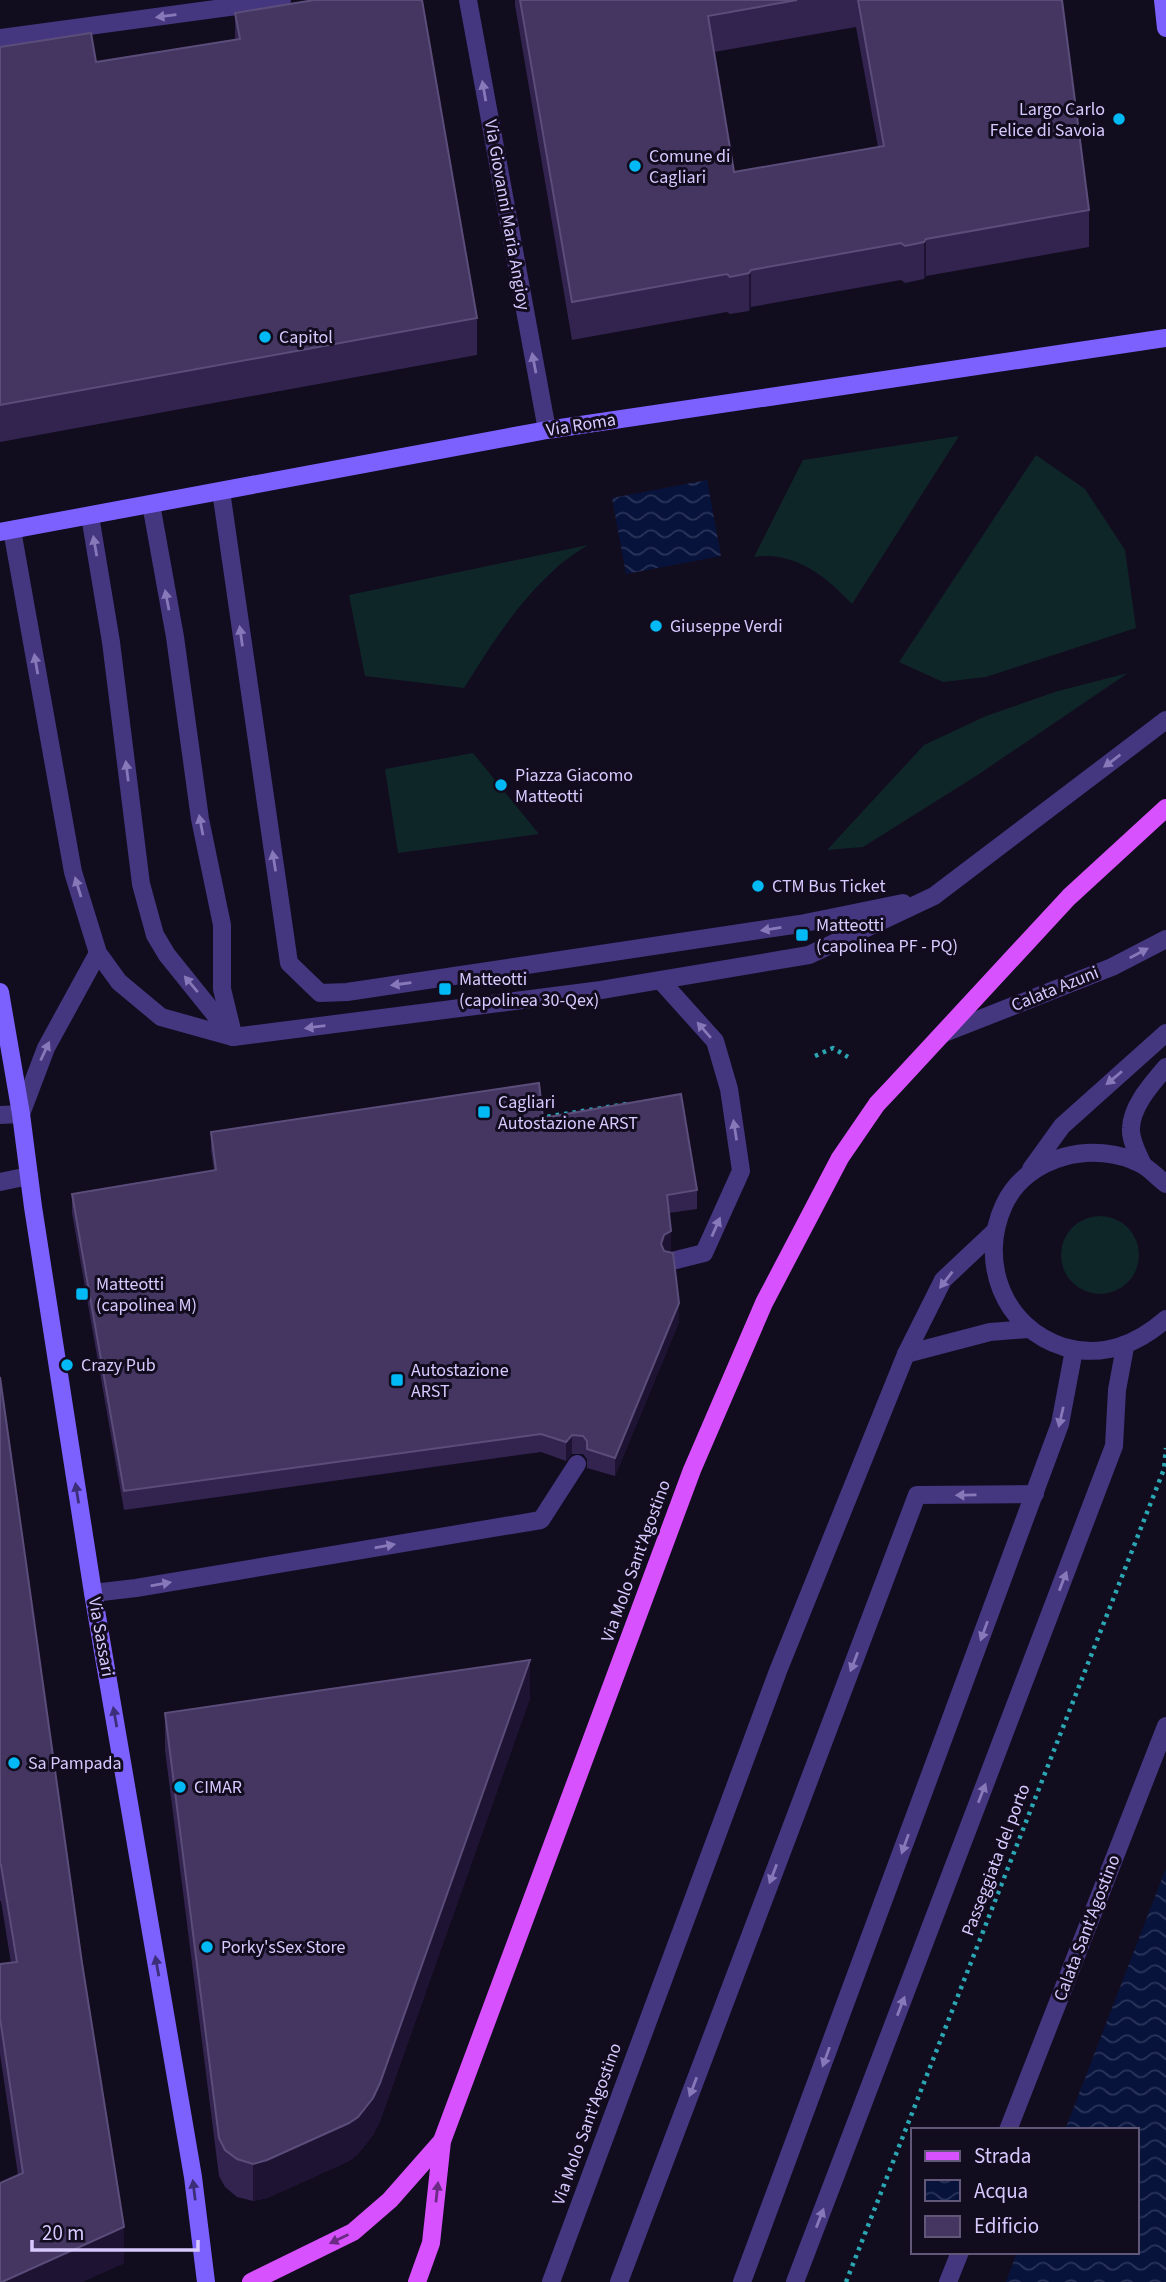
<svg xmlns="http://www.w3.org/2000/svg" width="1166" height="2282" font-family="'Source Sans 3',sans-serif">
<defs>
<pattern id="water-waves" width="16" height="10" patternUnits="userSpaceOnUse" patternTransform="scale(1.75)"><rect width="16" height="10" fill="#08133c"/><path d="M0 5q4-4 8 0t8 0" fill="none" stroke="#2b3459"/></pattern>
</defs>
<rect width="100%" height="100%" fill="#120c1f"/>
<!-- grass -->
<g fill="#0f2629">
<path d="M959,436L852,604C827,577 794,550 754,557L803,460Z"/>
<path d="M1036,455L1085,489L1125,550L1136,628L986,677L943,682L899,662Z"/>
<path d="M588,545C576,553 563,561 553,571C516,605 490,646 464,688L365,676L349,595Z"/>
<path d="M1128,673L976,776L863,847L827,850L924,745L986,716L1058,691Z"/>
<path d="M473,753L539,834L398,853L385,769Z"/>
<circle cx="1100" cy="1255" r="39"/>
</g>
<!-- water -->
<g fill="url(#water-waves)">
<path d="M707,480L721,556L626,574L612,498Z"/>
<path d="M1166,1868V2282H1006L1017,2252H1136V2130H1065Z"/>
</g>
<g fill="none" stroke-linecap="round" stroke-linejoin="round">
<!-- path -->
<g stroke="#2ba7b3" stroke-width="4.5" stroke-dasharray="3.5 5" stroke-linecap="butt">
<path d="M815,1056L833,1048L848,1057"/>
<path d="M539,1118L627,1104"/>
<path d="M846,2282L1164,1469L1166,1448"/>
</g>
<!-- lane -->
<g stroke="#44367f" stroke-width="18">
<path d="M221,491L289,963L320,993L347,992L800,924L903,903"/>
<path d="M151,504L175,637L200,819L222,925V989L232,1030"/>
<path d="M90,516L111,642L141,884L155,935L167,955L233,1037"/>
<path d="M12,530L73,872L98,953L119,982L161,1017L233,1037L601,990L809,955L934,896L1166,720"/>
<path d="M661,981L715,1041L729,1089L741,1171L704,1253L672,1261"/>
<path d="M942,1034L1112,967L1166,939"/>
<path d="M0,1115L21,1114L46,1048L98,953"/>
<path d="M1143,1165C1138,1154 1130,1140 1131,1128C1132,1105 1152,1084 1166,1067"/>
<path d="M1031,1169L1062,1126L1166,1033"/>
<path d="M0,1182L29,1176"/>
<path d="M1166,1184C1158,1178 1150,1169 1141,1164C1095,1140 1027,1155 1004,1205C978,1261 1003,1328 1064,1347C1103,1358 1136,1345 1166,1319"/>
<path d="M906,1354L990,1332L1029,1329"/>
<path d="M93,1593L136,1588L541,1520L577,1464"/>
<path d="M1008,2130L1166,1726"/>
<path d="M551,2282L778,1671L906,1354L943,1280L994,1232"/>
<path d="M619,2282L917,1495L1035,1494"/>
<path d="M742,2282L1060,1424L1074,1350"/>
<path d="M795,2282L1114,1446L1117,1390L1125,1347"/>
<path d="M948,2282L960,2252"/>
</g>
<!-- street -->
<g stroke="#44367f" stroke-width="18">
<path d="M468,0L547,430"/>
<path d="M0,38L282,0"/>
</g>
<!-- secondary -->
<g stroke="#7d61ff" stroke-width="18">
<path d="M1163,0L1166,28"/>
<path d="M0,532L547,430L1166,338"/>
<path d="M0,992L21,1114L33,1207L93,1593L193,2177L206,2282"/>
</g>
<!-- primary -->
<g stroke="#d851ff" stroke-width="18">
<path d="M251,2282L353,2232L390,2200L442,2141"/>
<path d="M417,2282L431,2243L442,2141L692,1470L764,1303L840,1158L877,1104L894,1086L1069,897L1166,808"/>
</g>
</g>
<!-- wall -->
<g fill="#32244e" fill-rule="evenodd">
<path d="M515,0H1062L1089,210V247L926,276L924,279L905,283L901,280L751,307L749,311L730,314L727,312L572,340L515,5ZM856,27L878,147L734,172L714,52Z"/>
<path d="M235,13L477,318V355L0,442V47L96,62L235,40Z"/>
<path d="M543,1118L697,1190V1209L669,1213L671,1250L667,1252L679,1322L615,1476L587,1468V1459L583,1454H572L566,1461L541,1452L124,1510L72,1213V1194L214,1170L211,1151V1132Z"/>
<path d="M0,1377L124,2263L82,2282H0L18,2175L0,2054V1964L11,1963L1,1901H0Z"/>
<path d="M530,1698L380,2121L373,2135L358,2154L349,2161L267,2198L253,2201L237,2197L225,2187L219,2176L165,1750V1713Z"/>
</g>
<!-- shaded-wall -->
<g fill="#1e1333">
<path d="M926,239V276L924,279V242Z"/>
<path d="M751,270V307L749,311V273Z"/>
<path d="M671,1231V1250L664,1253L661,1244L664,1235Z"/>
<path d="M679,1303V1322L615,1476V1458Z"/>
<path d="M572,1435V1454L566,1461V1442Z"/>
<path d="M530,1660V1698L380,2121L373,2135L358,2154L349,2161L267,2198L253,2201V2164Z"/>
<path d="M124,2227V2263L82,2282H2Z"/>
</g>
<!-- building -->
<g fill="#443661" stroke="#5b4d7a" stroke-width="2">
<path d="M314,0H422L477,318L0,405V47L91,33L96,62L240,39L235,13Z"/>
<path d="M520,0H797L708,16L734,172L884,146L858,0H1062L1089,210L926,239L924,242L905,246L901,243L751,270L749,273L730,277L727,274L572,302Z"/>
<path d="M539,1083L543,1118L681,1094L697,1190L667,1195L671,1231L664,1235L661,1244L664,1251L673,1253L679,1303L615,1458L587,1449V1441L583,1436L572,1435L566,1442L541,1434L124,1491L72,1194L216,1170L211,1132Z"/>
<path d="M0,1377L82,1963L124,2227L2,2282H0V2183L23,2173L0,2018V1964L17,1962L1,1865H0Z"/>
<path d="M530,1660L380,2083L373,2098L358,2117L349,2123L267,2160L253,2164L237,2159L225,2150L219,2138L165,1713Z"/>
</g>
<!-- one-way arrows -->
<defs><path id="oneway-solid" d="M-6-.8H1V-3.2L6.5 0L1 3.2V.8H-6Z" transform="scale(1.75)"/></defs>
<g fill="#8779b9">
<use href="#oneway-solid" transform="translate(166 16) rotate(173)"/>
<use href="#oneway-solid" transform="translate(484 91) rotate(-100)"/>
<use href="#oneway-solid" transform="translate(534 363) rotate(-101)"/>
<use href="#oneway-solid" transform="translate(95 546) rotate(-100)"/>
<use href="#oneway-solid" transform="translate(167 600) rotate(-101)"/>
<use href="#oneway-solid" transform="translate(241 636) rotate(-98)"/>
<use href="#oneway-solid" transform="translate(36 664) rotate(-100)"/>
<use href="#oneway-solid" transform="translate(1112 761) rotate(143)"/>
<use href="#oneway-solid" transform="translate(127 771) rotate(-97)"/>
<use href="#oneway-solid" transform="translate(201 825) rotate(-101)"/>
<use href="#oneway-solid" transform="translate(274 861) rotate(-99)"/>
<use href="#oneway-solid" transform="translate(78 887) rotate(-107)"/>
<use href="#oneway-solid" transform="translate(771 929) rotate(171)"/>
<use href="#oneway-solid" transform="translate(1139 953) rotate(-28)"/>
<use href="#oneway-solid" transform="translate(191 984) rotate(-130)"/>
<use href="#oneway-solid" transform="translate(401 984) rotate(172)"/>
<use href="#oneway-solid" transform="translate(315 1027) rotate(173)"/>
<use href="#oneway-solid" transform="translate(704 1030) rotate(-131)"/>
<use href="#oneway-solid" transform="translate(45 1051) rotate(-65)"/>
<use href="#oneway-solid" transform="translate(1114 1078) rotate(140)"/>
<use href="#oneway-solid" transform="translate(735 1130) rotate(-99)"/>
<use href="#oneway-solid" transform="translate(716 1227) rotate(-66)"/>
<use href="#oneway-solid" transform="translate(946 1280) rotate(128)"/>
<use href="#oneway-solid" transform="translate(1061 1417) rotate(103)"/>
<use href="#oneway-solid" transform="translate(966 1495) rotate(179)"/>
<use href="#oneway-solid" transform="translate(385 1546) rotate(-10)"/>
<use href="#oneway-solid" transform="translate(1063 1581) rotate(-69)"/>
<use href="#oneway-solid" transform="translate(161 1584) rotate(-10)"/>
<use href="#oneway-solid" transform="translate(984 1631) rotate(110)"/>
<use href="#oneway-solid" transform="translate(854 1662) rotate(111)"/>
<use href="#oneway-solid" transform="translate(982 1793) rotate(-69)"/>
<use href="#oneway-solid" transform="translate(905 1844) rotate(110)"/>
<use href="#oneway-solid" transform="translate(773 1874) rotate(111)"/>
<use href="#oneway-solid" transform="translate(901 2006) rotate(-69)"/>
<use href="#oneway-solid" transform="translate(826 2057) rotate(110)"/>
<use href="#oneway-solid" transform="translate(693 2087) rotate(111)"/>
<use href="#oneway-solid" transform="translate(820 2218) rotate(-69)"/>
</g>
<g fill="#3d2e79">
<use href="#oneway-solid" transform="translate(77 1493) rotate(-99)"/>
<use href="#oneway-solid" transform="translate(115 1717) rotate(-100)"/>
<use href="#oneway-solid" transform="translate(157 1966) rotate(-100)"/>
<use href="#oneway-solid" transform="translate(194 2190) rotate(-97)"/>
</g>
<g fill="#6b2b84">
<use href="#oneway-solid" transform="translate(437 2192) rotate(-84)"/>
<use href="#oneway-solid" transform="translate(339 2239) rotate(154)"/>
</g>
<!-- markers -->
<g fill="#00b9f5" stroke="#120c1f" stroke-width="2.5">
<circle cx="1119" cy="119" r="7"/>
<circle cx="635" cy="166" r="7"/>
<circle cx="265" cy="337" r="7"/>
<circle cx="656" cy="626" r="7"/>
<circle cx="501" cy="785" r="7"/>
<circle cx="758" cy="886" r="7"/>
<rect x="795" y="928" width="14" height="14" rx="3.5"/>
<rect x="438" y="982" width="14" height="14" rx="3.5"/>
<rect x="477" y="1105" width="14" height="14" rx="3.5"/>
<rect x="75" y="1287" width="14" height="14" rx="3.5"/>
<circle cx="67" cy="1365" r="7"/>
<rect x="390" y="1373" width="14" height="14" rx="3.5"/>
<circle cx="14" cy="1763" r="7"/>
<circle cx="180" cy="1787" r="7"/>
<circle cx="207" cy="1947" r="7"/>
</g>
<g text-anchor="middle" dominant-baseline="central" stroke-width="6" stroke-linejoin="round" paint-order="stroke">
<!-- poi labels -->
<g font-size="18" fill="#d8caff" stroke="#120c1f" text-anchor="start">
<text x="1105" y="109" text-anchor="end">Largo Carlo<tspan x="1105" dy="21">Felice di Savoia</tspan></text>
<text x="649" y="156">Comune di<tspan x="649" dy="21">Cagliari</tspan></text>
<text x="279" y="337">Capitol</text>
<text x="670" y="626">Giuseppe Verdi</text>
<text x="515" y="775">Piazza Giacomo<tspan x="515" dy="21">Matteotti</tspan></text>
<text x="772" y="886">CTM Bus Ticket</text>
<text x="816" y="925">Matteotti<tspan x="816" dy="21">(capolinea PF - PQ)</tspan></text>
<text x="459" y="979">Matteotti<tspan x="459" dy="21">(capolinea 30-Qex)</tspan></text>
<text x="498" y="1102">Cagliari<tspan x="498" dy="21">Autostazione ARST</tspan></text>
<text x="96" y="1284">Matteotti<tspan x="96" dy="21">(capolinea M)</tspan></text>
<text x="81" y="1365">Crazy Pub</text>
<text x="411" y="1370">Autostazione<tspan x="411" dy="21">ARST</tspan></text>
<text x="28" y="1763">Sa Pampada</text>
<text x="194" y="1787">CIMAR</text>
<text x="221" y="1947">Porky'sSex Store</text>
</g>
<!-- street labels -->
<g font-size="18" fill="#d8caff" stroke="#120c1f">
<text transform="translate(507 215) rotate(80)">Via Giovanni Maria Angioy</text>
<text transform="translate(581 425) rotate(-9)">Via Roma</text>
<text transform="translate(1055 989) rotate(-22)">Calata Azuni</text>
<text transform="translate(636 1561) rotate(-70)">Via Molo Sant'Agostino</text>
<text transform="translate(101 1637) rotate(80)">Via Sassari</text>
<text transform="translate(996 1860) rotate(-69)">Passeggiata del porto</text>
<text transform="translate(1087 1928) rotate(-69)">Calata Sant'Agostino</text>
<text transform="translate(587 2124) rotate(-70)">Via Molo Sant'Agostino</text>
</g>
</g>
<!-- legend -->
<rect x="911" y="2128" width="228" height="126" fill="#120c1f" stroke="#615879" stroke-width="2"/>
<rect x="925" y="2151" width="35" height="10" fill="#d851ff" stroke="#615879" stroke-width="2"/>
<text x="974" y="2163" font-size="21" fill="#d8caff">Strada</text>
<rect x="925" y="2180" width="35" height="21" fill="url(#water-waves)" stroke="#615879" stroke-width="2"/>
<text x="974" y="2198" font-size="21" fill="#d8caff">Acqua</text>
<rect x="925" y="2216" width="35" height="21" fill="#443661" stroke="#615879" stroke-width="2"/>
<text x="974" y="2233" font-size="21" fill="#d8caff">Edificio</text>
<!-- scale -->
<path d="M32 2240v10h166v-10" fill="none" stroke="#d8caff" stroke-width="3.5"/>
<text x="42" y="2240" font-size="21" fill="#d8caff" stroke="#120c1f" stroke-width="5" paint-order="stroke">20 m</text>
</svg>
